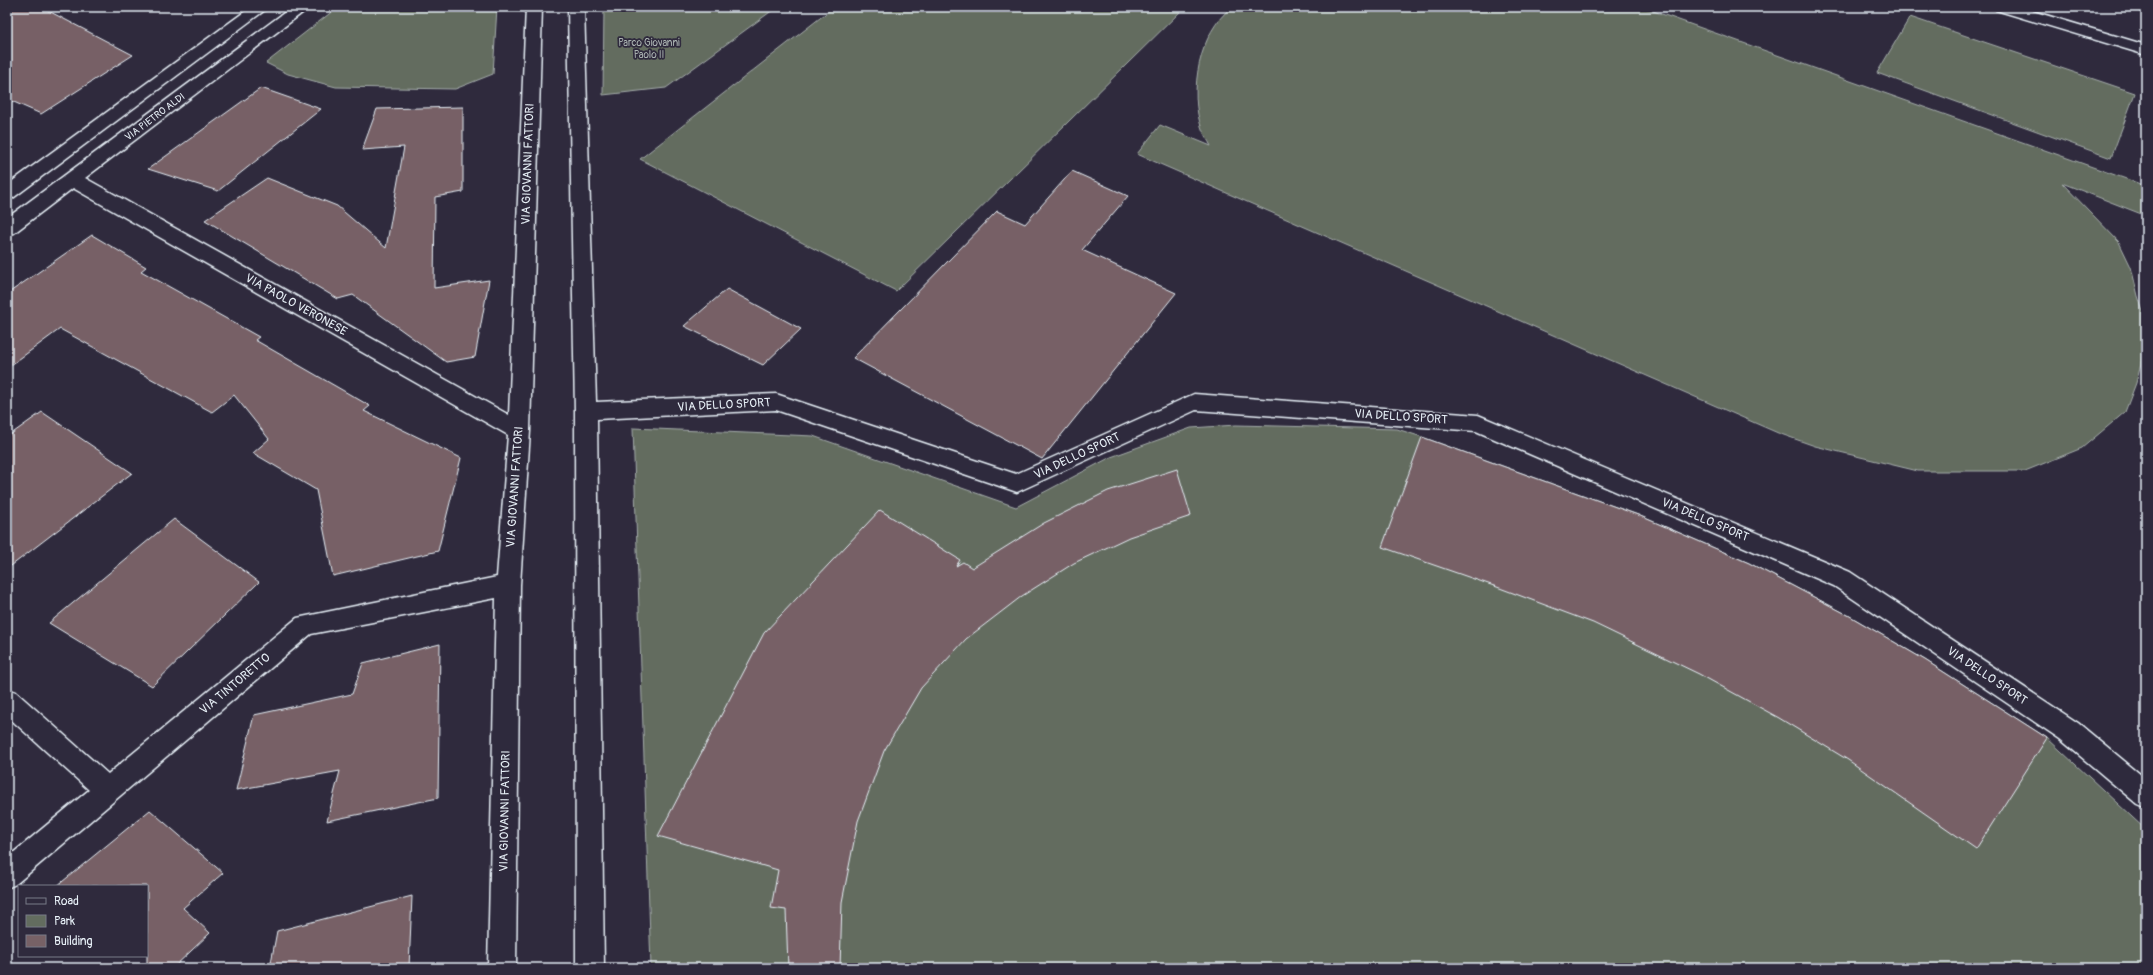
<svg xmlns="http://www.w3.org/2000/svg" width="2153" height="975" font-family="Pangolin,sans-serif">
<rect width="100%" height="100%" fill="#2f2a3d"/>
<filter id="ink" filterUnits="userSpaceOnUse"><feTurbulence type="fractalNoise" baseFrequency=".025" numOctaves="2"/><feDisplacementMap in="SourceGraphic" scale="8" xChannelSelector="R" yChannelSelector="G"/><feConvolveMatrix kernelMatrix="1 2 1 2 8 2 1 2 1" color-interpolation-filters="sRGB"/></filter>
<g filter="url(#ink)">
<!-- green -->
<g fill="#636c5f" stroke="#a6aeac">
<path d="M338,7H497L493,74L455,89L336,87L288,74L266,63Z"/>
<path d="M604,7H777L666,88L603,95Z"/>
<path d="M834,7H1185L896,291L640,159Z"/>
<path d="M1232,7H1642L2146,186V210L2144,215L2062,183L2119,242L2131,267L2138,296L2146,321V343L2136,383L2125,412L2082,448L2025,471H1918L1815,446L1778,433L1137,154L1160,125L1211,146C1208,140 1204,135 1202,129C1188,92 1199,32 1232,7Z"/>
<path d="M1910,17L2135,93L2111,158L1877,73Z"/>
<path d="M1236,425L1397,429L1422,437L1638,515L1749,563L1848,615L1925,660L2047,738L2146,830V968H651L633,428L813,436L1016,507L1111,457L1191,428Z"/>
</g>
<!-- building -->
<g fill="#776166" stroke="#e8f1f8">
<path d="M7,7H41L133,55L41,114L7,99Z"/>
<path d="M261,88L321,109L218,191L148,169Z"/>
<path d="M463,107V192L435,197L434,288L489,280L475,357L446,362L353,295L338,299L205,220L267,178L337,206L386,248L404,147L362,150L377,109Z"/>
<path d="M1072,171L1128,196L1082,250L1176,293L1042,459L853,358L997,211L1025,224Z"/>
<path d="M92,235L146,267L141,271L259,337L255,340L370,406L364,411L461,458L438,551L333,576L316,490L253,453L269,439L234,395L212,412L60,329L7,368V294Z"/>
<path d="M727,289L801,329L763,365L684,326Z"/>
<path d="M42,412L132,473L7,569V437Z"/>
<path d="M1422,437L1638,515L1749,563L1848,615L1925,660L2047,738L1976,849L1848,760L1779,718L1699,674L1593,623L1497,587L1382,547Z"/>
<path d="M1177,469L1191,516L1129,537L1074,563L1022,596L966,639L921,688L884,751L858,821L842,902L840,968H788L786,910L771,908L778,870L658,836L764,633L880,510L960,560L956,566L963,562L972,568L1044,523L1108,491Z"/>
<path d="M174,519L259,582L152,686L49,623Z"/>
<path d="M440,644L438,798L327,821L340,771L236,790L254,715L352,694L363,663Z"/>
<path d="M150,810L223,873L183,908L210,933L173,968H147V886H57Z"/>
<path d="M412,896L409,968H270L277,931Z"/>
</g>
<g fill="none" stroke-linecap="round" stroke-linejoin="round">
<!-- minor casing -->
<g stroke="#e8f1f8" stroke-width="3">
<g id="minor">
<path d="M251,7H269L13,198L7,200V185Z"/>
<path d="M292,7H310L85,178L509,415L526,7H542L530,431L520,585L516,968H488L496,598L311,634L16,884L7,888V858L89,790L7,716V689L16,692L108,774L297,618L497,577L508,435L73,188L14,233L7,235V218Z"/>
<path d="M568,7H584L596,402L776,394L1016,474L1194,394L1478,415L1850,572L2078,723L2146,779V808L2137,804L2060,739L1834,586L1476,431L1196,410L1017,492L776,410L597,419L604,968H576L575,411Z"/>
<path d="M1994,7H2019L2146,45V55L1996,10Z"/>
</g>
</g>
<!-- minor -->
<use href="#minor" fill="#2f2a3d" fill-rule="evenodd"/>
</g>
</g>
<g text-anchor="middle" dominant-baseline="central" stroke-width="3.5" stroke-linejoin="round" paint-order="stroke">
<!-- far-park labels -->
<g font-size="10" fill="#acb5b3" stroke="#2f2a3d">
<text x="649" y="43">Parco Giovanni<tspan x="649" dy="12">Paolo II</tspan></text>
</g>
<!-- far-street labels -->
<g font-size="10" fill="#e8f1f8" stroke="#2f2a3d">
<text transform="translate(155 117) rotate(-37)">VIA PIETRO ALDI</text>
</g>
<!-- street labels -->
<g font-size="12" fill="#e8f1f8" stroke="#2f2a3d">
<text transform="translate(528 164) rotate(-88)">VIA GIOVANNI FATTORI</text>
<text transform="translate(296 305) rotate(29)">VIA PAOLO VERONESE</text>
<text transform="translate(724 405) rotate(-3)">VIA DELLO SPORT</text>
<text transform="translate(1401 417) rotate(4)">VIA DELLO SPORT</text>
<text transform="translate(1077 456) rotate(-25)">VIA DELLO SPORT</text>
<text transform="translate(515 487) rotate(-86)">VIA GIOVANNI FATTORI</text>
<text transform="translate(1705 520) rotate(23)">VIA DELLO SPORT</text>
<text transform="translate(1987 676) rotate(34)">VIA DELLO SPORT</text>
<text transform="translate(235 684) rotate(-40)">VIA TINTORETTO</text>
<text transform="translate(505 811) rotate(-89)">VIA GIOVANNI FATTORI</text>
</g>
</g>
<!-- margin -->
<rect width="2153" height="975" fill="none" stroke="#2f2a3d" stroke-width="24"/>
<rect x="12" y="12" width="2129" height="951" fill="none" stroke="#e8f1f8" stroke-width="1.5" filter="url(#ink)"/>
<!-- legend -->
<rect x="18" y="885" width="130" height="72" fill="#2f2a3d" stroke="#797a88"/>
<rect x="26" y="898" width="20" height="6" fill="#2f2a3d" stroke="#797a88"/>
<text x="54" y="905" font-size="12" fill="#e8f1f8">Road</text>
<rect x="26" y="915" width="20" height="12" fill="#636c5f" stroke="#797a88"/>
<text x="54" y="925" font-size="12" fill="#e8f1f8">Park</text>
<rect x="26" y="935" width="20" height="12" fill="#776166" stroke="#797a88"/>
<text x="54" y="945" font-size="12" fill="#e8f1f8">Building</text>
</svg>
